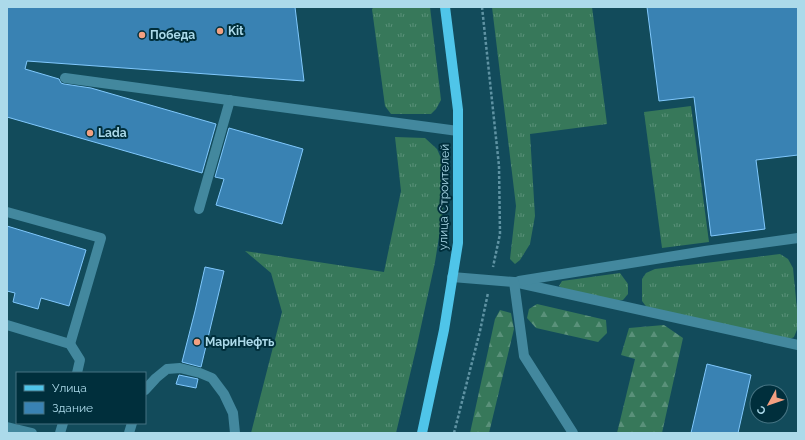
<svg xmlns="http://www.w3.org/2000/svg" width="805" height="440" font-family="Raleway,sans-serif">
<defs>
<pattern id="grass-tufts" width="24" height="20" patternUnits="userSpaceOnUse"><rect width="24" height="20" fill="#37785a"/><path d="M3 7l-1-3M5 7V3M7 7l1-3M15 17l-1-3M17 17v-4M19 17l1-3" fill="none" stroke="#5a917a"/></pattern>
<pattern id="forest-firs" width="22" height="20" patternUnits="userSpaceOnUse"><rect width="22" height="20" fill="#37785a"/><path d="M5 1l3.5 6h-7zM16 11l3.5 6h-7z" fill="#5a917a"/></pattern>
</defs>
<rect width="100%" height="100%" fill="#124b5b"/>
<!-- grass -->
<g fill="url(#grass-tufts)">
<path d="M374,7H430L441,100L436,109L431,114H391L385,106L372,9Z"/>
<path d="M492,7H592L607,124L530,134L535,216L530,244L520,260L515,264L510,259L516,206Z"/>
<path d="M691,106L709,242L662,248L644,112Z"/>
<path d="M395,137L425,138L437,149L444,165L443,212L435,262L417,345L396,433H251L282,312L271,273L245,251L384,272L401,191Z"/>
<path d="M780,254L788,259L793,268L798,320V327L794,337L786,341L648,309L642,301V279L646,273L655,269Z"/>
<path d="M620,273L628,284V294L623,300L616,301L563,289L559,286L562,281Z"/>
</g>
<!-- forest -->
<g fill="url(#forest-firs)">
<path d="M537,304L606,320L607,333L598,342L536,328L527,318L529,309Z"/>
<path d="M500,310L511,313L514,329L489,433H470L495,319Z"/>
<path d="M664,325L683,338L662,433H617L635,359L621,355L629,328Z"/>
</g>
<!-- building -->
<g fill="#3982b3" stroke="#80c8fd">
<path d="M7,7H295L304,81L27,61L25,69L59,79L61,83L64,84L91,88L216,124L202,173L7,117Z"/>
<path d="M647,7H798V155L756,160L765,229L711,236L694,97L659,101Z"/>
<path d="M229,128L303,149L282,224L216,205L224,179L215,177Z"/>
<path d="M7,226L86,250L69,306L41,298L38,309L13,302L15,293L7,291Z"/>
<path d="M205,267L224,271L201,367L182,362L195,311Z"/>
<path d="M707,364L751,375L738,433H691Z"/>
<path d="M179,375L198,379L196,388L176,384Z"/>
</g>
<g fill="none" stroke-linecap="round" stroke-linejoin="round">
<!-- path -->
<g stroke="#5f93a3" stroke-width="2.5" stroke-dasharray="3 2" stroke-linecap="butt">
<path d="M482,7L499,166L500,234L493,267"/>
<path d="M454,433L480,331L488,293"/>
</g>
<!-- minor -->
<g stroke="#43889e" stroke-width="10">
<path d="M65,78L458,131"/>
<path d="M199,209L230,100"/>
<path d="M7,212L101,238L70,344"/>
<path d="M452,277L514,282L798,345"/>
<path d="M519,281L705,251L798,238"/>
<path d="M514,282L524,356L573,433"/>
<path d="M7,325L70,344L80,360L77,373"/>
<path d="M145,390L156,378L167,369L180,368L200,373L212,378L224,394L233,413L235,433"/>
<path d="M7,427L32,433"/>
<path d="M60,433L63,423"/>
<path d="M129,433L132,423"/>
</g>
<!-- major -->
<path stroke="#4fc5e9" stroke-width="10" d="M422,433L444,330L458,243V110L445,7"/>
</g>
<!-- markers -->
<g fill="#f2a081" stroke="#002f3c" stroke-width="1.5">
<circle cx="220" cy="31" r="4"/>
<circle cx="142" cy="35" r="4"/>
<circle cx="90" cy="133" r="4"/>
<circle cx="197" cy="342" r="4"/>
</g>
<g text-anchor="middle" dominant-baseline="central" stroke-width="4" stroke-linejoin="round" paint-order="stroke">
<!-- poi labels -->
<g font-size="12" font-weight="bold" fill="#acdaea" stroke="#002f3c" text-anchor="start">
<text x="228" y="31">Kit</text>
<text x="150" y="35">Победа</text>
<text x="98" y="133">Lada</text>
<text x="205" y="342">МариНефть</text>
</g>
<!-- street labels -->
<g font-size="12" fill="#acdaea" stroke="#002f3c">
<text transform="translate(444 197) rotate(-89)">улица Строителей</text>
</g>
</g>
<!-- border -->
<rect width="805" height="440" fill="none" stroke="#acdaea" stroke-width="16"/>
<!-- legend -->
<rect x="16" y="372" width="130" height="52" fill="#002f3c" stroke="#457382"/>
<rect x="24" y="385" width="20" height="6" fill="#4fc5e9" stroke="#457382"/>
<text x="52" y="392" font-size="12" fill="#acdaea">Улица</text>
<rect x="24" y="402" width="20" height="12" fill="#3982b3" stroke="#457382"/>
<text x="52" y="412" font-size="12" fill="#acdaea">Здание</text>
<!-- north arrow -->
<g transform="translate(769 404) rotate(230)"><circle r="19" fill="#002f3c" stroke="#457382"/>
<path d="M0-3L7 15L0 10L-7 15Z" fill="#f2a081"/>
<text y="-6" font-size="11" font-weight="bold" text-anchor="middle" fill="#acdaea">С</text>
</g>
</svg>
